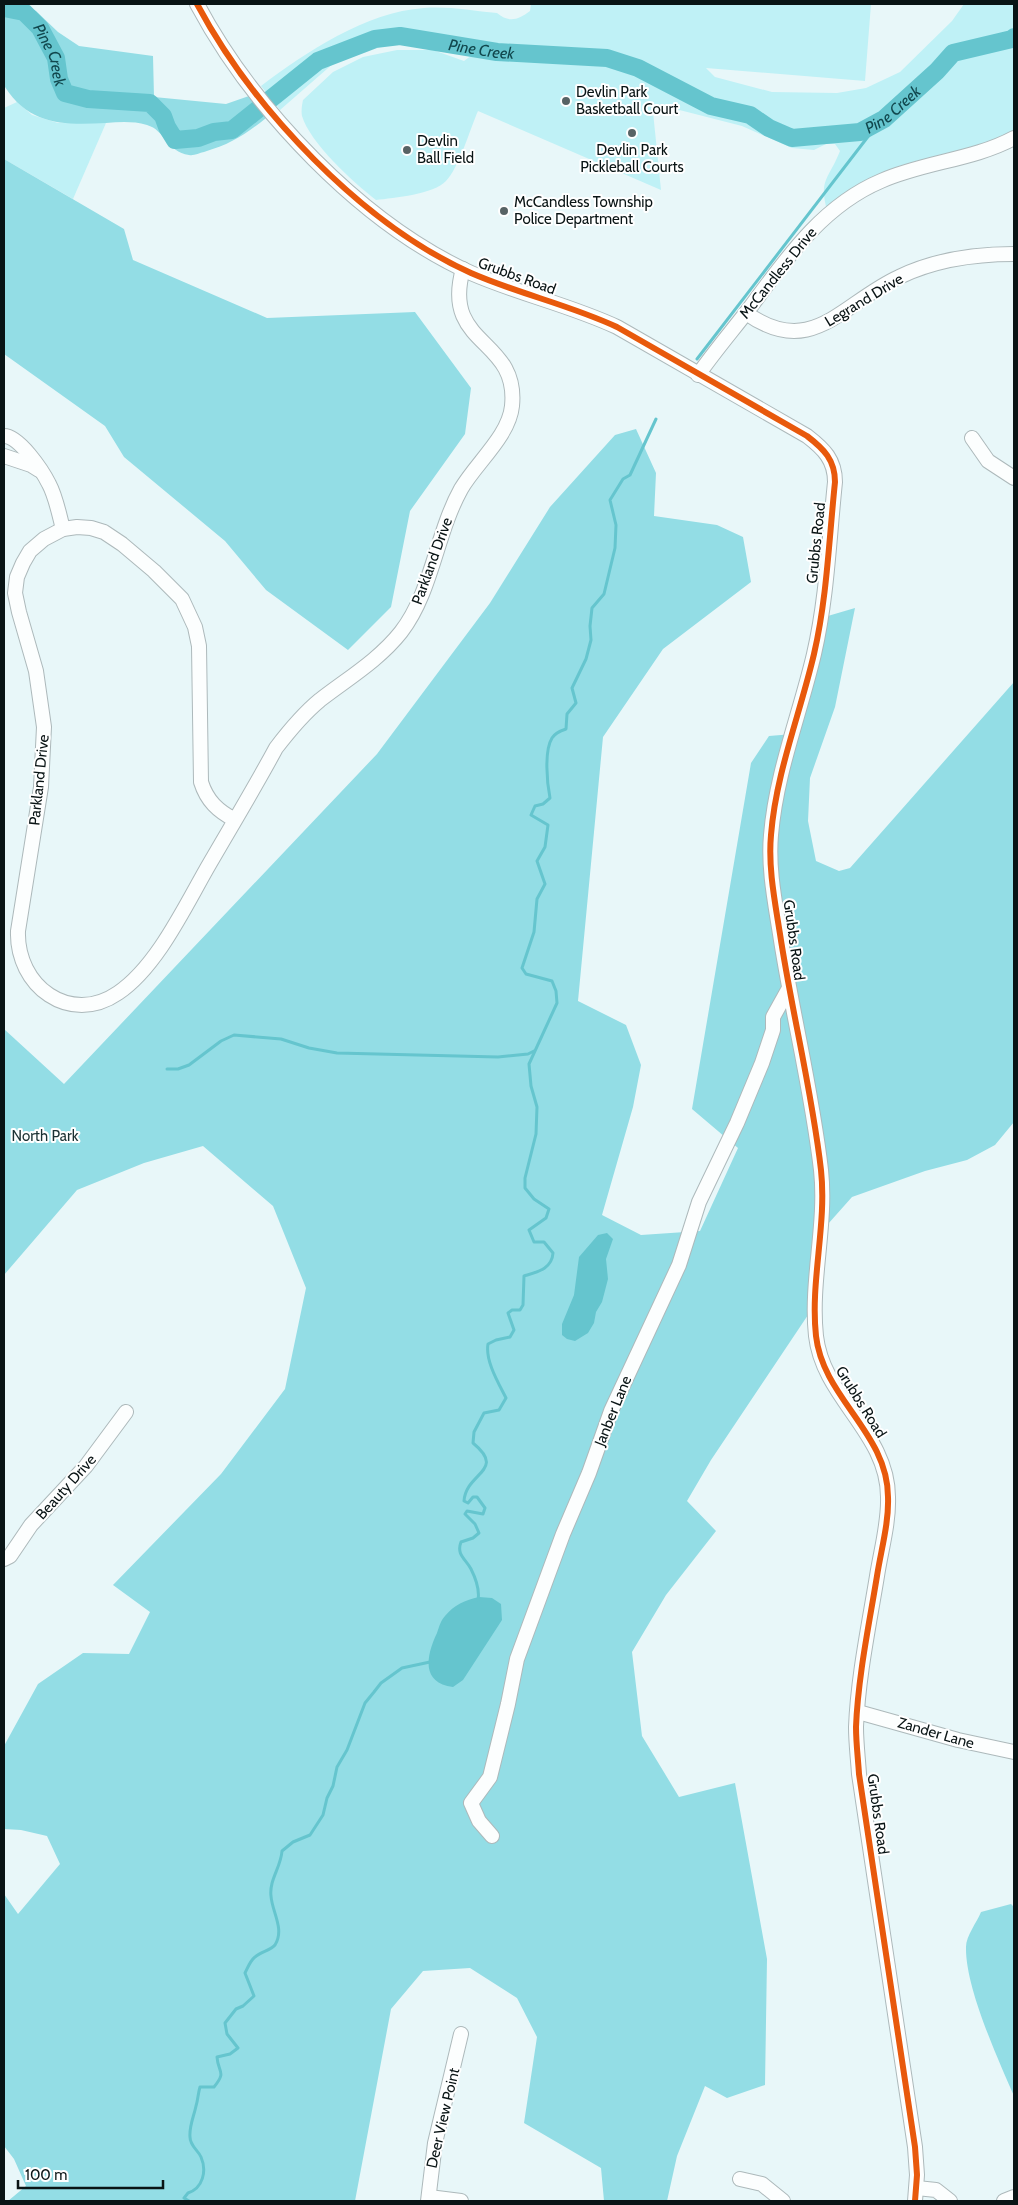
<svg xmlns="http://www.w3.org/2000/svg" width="1018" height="2205" font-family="Cabin,sans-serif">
<rect width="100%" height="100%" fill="#e8f7f9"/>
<!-- green -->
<g fill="#bff1f6">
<path d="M531,4H871L865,81L706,68L715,77L772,92L837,93L866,88L900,72L952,21L964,4H1014V138L916,169L828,214C818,179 828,181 840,151L835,144H826L814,150L792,148L742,126L656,104L653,112L661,190L478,111C470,129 459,168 446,181C434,194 394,198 376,200C354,183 310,143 302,116C301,111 302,105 303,100L333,72L363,57L397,50H433L464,61L472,55L420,39H378L343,55L280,110L261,86C306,52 366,12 424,8C448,6 473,11 497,13C509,23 518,20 530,11Z"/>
<path d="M17,102L32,115L58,123H106L73,199L4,159V108Z"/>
</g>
<!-- forest -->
<g fill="#93dde5">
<path d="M4,4H20L36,11L58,32L79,46L153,56L154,97L226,104L249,96L266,118C245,135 231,144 204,152C199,153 194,156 189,155C167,152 165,130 147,125C133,121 120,122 106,123C65,125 30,126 5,87C0,79 4,17 4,4Z"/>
<path d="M4,159L124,229L133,260L267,318L415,312L471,388L465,434L410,511L391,607L348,650L266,590L225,541L124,457L105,426L4,354Z"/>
<path d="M636,429L656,473L654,516L717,525L743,537L751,582L663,649L603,737L578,1001L626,1025L641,1065L633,1107L602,1215L641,1235L700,1231L738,1148L692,1109L751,763L769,736L793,734L821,618L855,608L835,707L810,778L808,821L816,861L839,871L850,868L1014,682V1122L995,1145L967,1160L925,1171L852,1197L812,1242L808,1315L711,1460L687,1501L716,1531L666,1595L632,1652L642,1736L679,1797L735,1783L767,1959L765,2085L727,2098L705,2086L677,2156L667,2201H604L601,2168L524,2123L537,2037L517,1998L470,1968L423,1971L391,2009L355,2201H8L26,2186L14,2159L4,2146V1894L18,1914L60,1864L47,1836L21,1830L4,1829V1746L38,1684L83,1653L129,1654L150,1612L113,1585L221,1474L285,1389L306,1288L273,1206L203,1146L144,1163L77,1190L4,1275V1029L64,1084L377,754L490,603L550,507L615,435Z"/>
<path d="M1011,1904L1014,1907V2096C998,2059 965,1987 966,1947C966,1936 977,1922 981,1912Z"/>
</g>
<!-- water -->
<g fill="#65c5ce">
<path d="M607,1233L613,1239L606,1259L608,1279L602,1302L596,1312L594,1323L588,1333L575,1341L567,1339L562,1335V1324L574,1295L579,1257L598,1235Z"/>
<path d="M479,1597L492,1598L501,1604L502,1620L463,1680L453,1687C421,1683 426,1656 437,1633C439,1627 441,1620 445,1616C454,1605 465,1600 479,1597Z"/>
</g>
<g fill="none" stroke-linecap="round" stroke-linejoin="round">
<!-- stream -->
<g stroke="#65c5ce" stroke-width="3">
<path d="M697,359L880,121"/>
<path d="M167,1069H178L189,1065L221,1041L234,1035L281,1039L309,1048L337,1053L498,1057L528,1054L534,1051"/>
<path d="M478,1600C480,1589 476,1579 471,1569C466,1559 456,1555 461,1542L473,1538L479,1533L475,1524L465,1514L467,1511L483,1514L485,1508L477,1497H473L468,1503L464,1501C466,1472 507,1471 473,1443L474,1432L484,1413L499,1410L506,1398C499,1384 485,1361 488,1344L496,1340L510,1337L514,1330L508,1313L512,1310H520L523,1305L524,1276C537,1272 552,1269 553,1253L544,1242H534L529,1230L546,1218L549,1209L534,1199L525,1188V1178L536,1134L537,1107L531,1086L529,1064L557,1003L556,991L552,981L526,974L522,968L534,932L537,899L545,884L537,861L545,847L548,825L531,815L535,806L543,804L550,798C547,783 544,751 552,738C555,733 560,731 566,729L567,714L576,703L572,688L586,659L591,640L590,626L592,608L604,594L615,548L616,525L610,500L623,479L630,475L656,419"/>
<path d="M189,2201L184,2198L188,2193C203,2188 207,2171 201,2157C198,2150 190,2146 190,2137C189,2126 194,2116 196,2106C198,2100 198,2093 200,2087H214C227,2071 218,2073 217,2057L230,2054L238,2048L227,2034L225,2023L236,2009L243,2006L254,1996L245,1973C248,1967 250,1961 255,1957C261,1952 271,1950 275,1945C285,1929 272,1912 271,1896C269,1880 281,1867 282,1851L293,1842L310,1835L323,1815L327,1798L333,1786L337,1767L347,1750L365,1703L374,1692L381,1683L402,1668L430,1662"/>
</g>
<!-- river -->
<path stroke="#65c5ce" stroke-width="18" id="s1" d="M4,8L24,12L40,28L56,58L59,79L65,93L88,99L150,103L163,116L167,127L175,140L198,138L214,132L232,130L318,61L375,39L400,36L497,52L607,58L638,68L711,106L750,115L769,128L792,138L860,132L884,119L937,71L953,53L1012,39L1014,37"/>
<!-- minor casing -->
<g stroke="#adb9bb" stroke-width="16">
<g id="minor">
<path d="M197,4C253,109 362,224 471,273C519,294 570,305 617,327L807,436C824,449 835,460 835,482C829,539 827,598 814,654C800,714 776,773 771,835C768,868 775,902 780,934C792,1013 812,1091 821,1170C827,1225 810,1281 816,1336C823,1398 888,1433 888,1497C889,1523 881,1550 877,1576C869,1625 858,1677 856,1727C856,1743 858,1758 859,1774L915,2147L917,2175L915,2201"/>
<path d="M746,313C812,360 842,303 899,277C934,260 975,254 1014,254"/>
<path d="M698,375C714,352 732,331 749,309C786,259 822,206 881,181C924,162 973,160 1014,138"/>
<path d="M4,436C19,436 42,470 49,484C56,497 59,514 63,529"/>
<path d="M972,438L988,461L1014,478"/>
<path d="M4,456L31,465L39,470"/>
<path d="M235,820C218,811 207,801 201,782L199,646L195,627L182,599L154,571L122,544L104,532L91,528L77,527L63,529L44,539L30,551L23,563L17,577L15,593L19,612L36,671L44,727L41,787L18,931C16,986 70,1026 118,993C158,966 186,904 210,863C232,825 255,787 276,748C289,731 303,714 320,700C347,679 379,660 401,632C432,592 436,534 461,489C476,463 509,436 512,406C519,337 441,347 463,269"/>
<path d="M4,1559L10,1556L31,1525L86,1466L126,1412"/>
<path d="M858,1712L958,1740L1014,1752"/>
<path d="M492,1836L479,1821L471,1803L490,1777L508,1704L517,1659L563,1534L589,1473L611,1411L679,1265L699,1202L737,1123L762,1063L773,1030V1017L788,990"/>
<path d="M740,2179L762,2184L783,2201"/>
<path d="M917,2188L936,2190L950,2201"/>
<path d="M429,2197L461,2201"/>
<path d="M428,2201L435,2143L461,2034"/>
<path d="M1004,2201L1014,2197"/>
</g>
</g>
<!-- minor -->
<use href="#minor" stroke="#fcfefe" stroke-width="14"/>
<!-- cycleway casing -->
<g stroke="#fff" stroke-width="9">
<path id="cycleway" d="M197,4C253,109 362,224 471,273C519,294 570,305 617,327L807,436C824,449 835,460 835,482C829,539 827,598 814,654C800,714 776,773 771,835C768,868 775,902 780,934C792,1013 812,1091 821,1170C827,1225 810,1281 816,1336C823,1398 888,1433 888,1497C889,1523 881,1550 877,1576C869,1625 858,1677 856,1727C856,1743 858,1758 859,1774L915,2147L917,2175L915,2201"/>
</g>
<!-- cycleway -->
<use href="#cycleway" stroke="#e8590c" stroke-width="6"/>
</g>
<!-- markers -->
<g fill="#576365" stroke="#fff" stroke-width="2">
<circle cx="566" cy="101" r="5"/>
<circle cx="632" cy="133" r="5"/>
<circle cx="407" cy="150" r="5"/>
<circle cx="504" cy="211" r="5"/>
</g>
<g text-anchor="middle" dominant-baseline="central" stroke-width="4" stroke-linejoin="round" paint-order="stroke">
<!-- poi labels -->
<g font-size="15" fill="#091415" stroke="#fff" text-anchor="start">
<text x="576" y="92">Devlin Park<tspan x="576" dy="17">Basketball Court</tspan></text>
<text x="417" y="141">Devlin<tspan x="417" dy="17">Ball Field</tspan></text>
<text x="632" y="150" text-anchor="middle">Devlin Park<tspan x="632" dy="17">Pickleball Courts</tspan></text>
<text x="514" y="202">McCandless Township<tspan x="514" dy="17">Police Department</tspan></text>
</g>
<!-- street labels -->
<g font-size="15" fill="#091415" stroke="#fff">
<text transform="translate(778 273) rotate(-51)">McCandless Drive</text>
<text transform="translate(517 276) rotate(20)">Grubbs Road</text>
<text transform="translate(864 300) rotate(-31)">Legrand Drive</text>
<text transform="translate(816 543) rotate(-84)">Grubbs Road</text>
<text transform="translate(432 561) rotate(-70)">Parkland Drive</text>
<text transform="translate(39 780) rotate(-84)">Parkland Drive</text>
<text transform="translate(794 940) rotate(82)">Grubbs Road</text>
<text transform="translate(861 1402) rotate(58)">Grubbs Road</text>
<text transform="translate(613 1411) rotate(-68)">Janber Lane</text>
<text transform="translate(66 1487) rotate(-48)">Beauty Drive</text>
<text transform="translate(936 1733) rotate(16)">Zander Lane</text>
<text transform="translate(878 1814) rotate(82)">Grubbs Road</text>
<text transform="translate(443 2118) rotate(-77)">Deer View Point</text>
</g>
<!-- park labels -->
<g font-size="15" fill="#1b3133" stroke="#fff">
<text x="45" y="1136">North Park</text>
</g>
<!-- water labels -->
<g font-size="16" font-style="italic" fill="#11474d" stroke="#fff">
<text stroke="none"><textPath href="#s1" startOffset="582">Pine Creek</textPath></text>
<text stroke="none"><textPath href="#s1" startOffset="72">Pine Creek</textPath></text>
<text stroke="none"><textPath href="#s1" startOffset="1019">Pine Creek</textPath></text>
</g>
</g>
<!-- border -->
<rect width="1018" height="2205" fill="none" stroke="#091415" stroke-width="10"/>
<!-- scale -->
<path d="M18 2180v8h145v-8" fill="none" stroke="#091415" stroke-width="2.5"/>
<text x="25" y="2180" font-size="15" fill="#091415" stroke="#ffffff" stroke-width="4" paint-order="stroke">100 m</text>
</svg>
